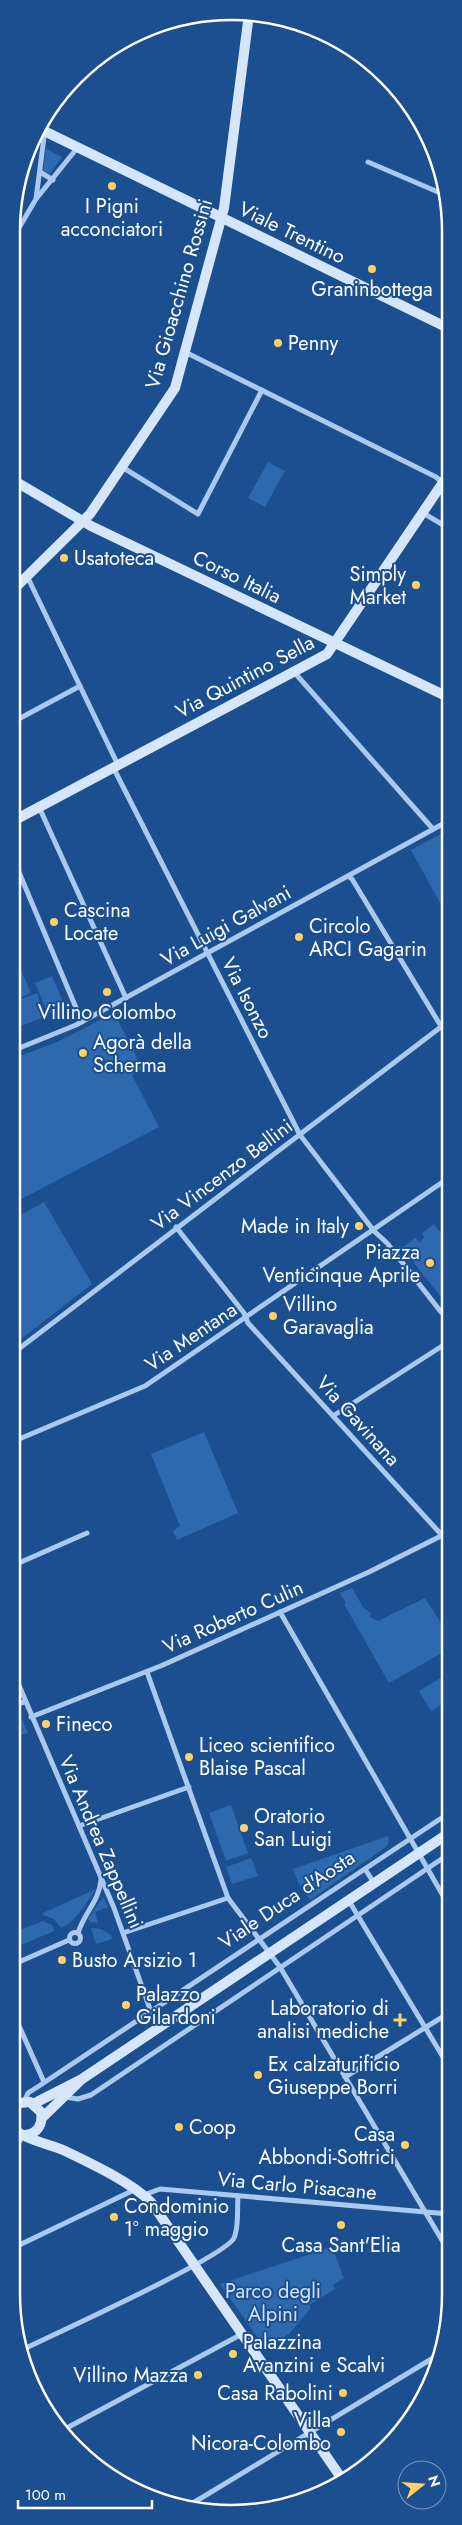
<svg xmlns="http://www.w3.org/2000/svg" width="462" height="2525" font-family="Jost,sans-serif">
<rect width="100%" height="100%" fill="#1b4f8f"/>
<!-- green -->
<g fill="#2e69ad">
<path d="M46,149L62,157L50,174L43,170Z"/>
<path d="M268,462L285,471L265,507L248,498Z"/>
<path d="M450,829V907L444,910L411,850Z"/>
<path d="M12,949L31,993L12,1001Z"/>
<path d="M52,976L65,1006L48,1014L35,983Z"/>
<path d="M37,993L45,1017L12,1029V1003Z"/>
<path d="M114,1013L143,1069L132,1075L159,1127L12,1204V1059L57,1042Z"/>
<path d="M44,1202L92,1284L12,1346V1209L17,1217Z"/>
<path d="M434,1224L450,1244V1291L441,1297L402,1248L415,1238L420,1243L424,1237L422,1233Z"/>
<path d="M204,1432L238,1513L177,1540L173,1531L180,1526L151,1454Z"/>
<path d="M352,1588L363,1607L371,1613L370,1617L378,1621L425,1598L441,1623L449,1619V1649L389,1683L344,1604L346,1603L340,1593Z"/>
<path d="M449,1673V1700L431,1711L419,1691Z"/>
<path d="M12,1712L22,1719L28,1733L14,1736Z"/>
<path d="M231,1805L248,1853L226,1861L209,1813Z"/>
<path d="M388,1836L389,1842L386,1847L310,1900L298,1882L293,1869Z"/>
<path d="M251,1858L258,1876L232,1884L226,1867Z"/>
<path d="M96,1889C86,1903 77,1921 61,1928L54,1919L43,1915V1913Z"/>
<path d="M103,1897L108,1907L95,1912L98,1923L90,1922L88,1919Z"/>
<path d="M43,1921L52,1925L54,1931L12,1949V1933Z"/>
<path d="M91,1928L101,1929L111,1935L112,1939L96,1944Z"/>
<path d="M332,2247L344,2278L333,2285L335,2289L309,2305L311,2308L289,2334L265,2348L220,2284Z"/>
</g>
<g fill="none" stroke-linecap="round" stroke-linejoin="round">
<!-- street -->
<g stroke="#a9c9ee" stroke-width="5">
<path d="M368,162L445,195"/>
<path d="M40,172L53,180"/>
<path d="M36,199L78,147"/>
<path d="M13,238L36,199L47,114"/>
<path d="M185,352L436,477L450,489"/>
<path d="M122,467L198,514L262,390"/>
<path d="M423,513L450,529"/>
<path d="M27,576L118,765"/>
<path d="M294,672L433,829"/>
<path d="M13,722L80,686"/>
<path d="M113,767L300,1135L374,1231L387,1243L441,1312L448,1316"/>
<path d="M13,803L20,817"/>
<path d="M39,807L126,998"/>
<path d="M13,858L82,1022"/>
<path d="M348,876L352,879L439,1023L450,1034"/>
<path d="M12,1051L76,1025L450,820"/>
<path d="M176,1227L244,1313L248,1323L449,1543"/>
<path d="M450,1323L448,1318L450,1312"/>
<path d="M12,1354L450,1020"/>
<path d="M333,1416L450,1341"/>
<path d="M12,1442L145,1386L450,1177"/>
<path d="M12,1566L87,1533"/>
<path d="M280,1612L449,1906"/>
<path d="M12,1669L114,1908L151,2012L159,2027"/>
<path d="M147,1672L228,1898L280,1967L449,2252"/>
<path d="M12,1705L25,1702"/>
<path d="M31,1717L163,1665L369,1572L449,1532"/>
<path d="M79,1826L189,1787"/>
<path d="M365,1869L374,1883"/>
<path d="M349,1901L449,2067"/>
<circle cx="75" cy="1938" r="5.5"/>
<path d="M78,1933C84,1913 100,1900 101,1879"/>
<path d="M123,1933L228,1898"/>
<path d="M12,1965L69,1940"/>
<path d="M12,2010L44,2082"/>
<path d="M345,2077L449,2013"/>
<path d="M65,2097L78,2099L91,2095L449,1854"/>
<path d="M24,2102L28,2093L39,2086L449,1813"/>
<path d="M11,2147L20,2141L23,2135"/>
<path d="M144,2195L160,2189L449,2214"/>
<path d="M11,2249L134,2190"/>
<path d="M22,2350C52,2335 225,2257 234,2238C239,2227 237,2208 238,2196"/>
<path d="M63,2430L242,2334"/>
<path d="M188,2506L438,2355"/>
</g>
<!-- secondary -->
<g stroke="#d6e6fa" stroke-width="10">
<path d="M38,128L450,329"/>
<path d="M13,480L91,526L450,698"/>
<path d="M13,590L90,514L175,388L224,208L249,14"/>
<path d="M13,821L327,654L450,472"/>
<path d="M33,2104L82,2079L449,1833"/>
<path d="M11,2110L20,2103L30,2102L41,2112C43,2124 38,2134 25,2135"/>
<path d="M42,2118L80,2081"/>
<path d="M11,2125C18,2138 49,2144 63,2150C90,2163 129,2181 151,2202L342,2479"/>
</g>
</g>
<!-- markers -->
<g fill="#ffd166" stroke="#1b4f8f" stroke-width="2">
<circle cx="112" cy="186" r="5"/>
<circle cx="372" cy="269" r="5"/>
<circle cx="278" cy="343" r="5"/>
<circle cx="64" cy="558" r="5"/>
<circle cx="416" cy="585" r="5"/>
<circle cx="54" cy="922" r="5"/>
<circle cx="299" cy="937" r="5"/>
<circle cx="107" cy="992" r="5"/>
<circle cx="83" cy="1053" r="5"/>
<circle cx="359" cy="1226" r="5"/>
<circle cx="430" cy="1263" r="5"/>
<circle cx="273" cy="1316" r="5"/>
<circle cx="46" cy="1724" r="5"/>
<circle cx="189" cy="1757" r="5"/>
<circle cx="244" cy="1828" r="5"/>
<circle cx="62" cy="1960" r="5"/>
<circle cx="126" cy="2005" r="5"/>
<path d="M397.5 2012.5h5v5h5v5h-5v5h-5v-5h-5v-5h5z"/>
<circle cx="258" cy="2075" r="5"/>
<circle cx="179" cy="2127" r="5"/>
<circle cx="405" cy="2145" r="5"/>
<circle cx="114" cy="2217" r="5"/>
<circle cx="341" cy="2225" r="5"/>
<circle cx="233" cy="2354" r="5"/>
<circle cx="198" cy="2375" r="5"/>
<circle cx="343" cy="2393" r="5"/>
<circle cx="341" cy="2432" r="5"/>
</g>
<g text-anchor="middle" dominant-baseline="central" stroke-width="4" stroke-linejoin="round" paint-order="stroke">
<!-- poi labels -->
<g font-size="20" fill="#fff" stroke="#1b4f8f" text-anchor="start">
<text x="112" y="206" text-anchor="middle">I Pigni<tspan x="112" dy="23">acconciatori</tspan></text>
<text x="372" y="289" text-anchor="middle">Graninbottega</text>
<text x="288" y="343">Penny</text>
<text x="74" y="558">Usatoteca</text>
<text x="406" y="574" text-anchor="end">Simply<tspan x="406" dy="23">Market</tspan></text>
<text x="64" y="910">Cascina<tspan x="64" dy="23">Locate</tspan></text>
<text x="309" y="926">Circolo<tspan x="309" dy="23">ARCI Gagarin</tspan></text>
<text x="107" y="1012" text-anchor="middle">Villino Colombo</text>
<text x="93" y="1042">Agorà della<tspan x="93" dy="23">Scherma</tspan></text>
<text x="349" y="1226" text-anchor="end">Made in Italy</text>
<text x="420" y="1252" text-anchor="end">Piazza<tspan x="420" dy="23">Venticinque Aprile</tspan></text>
<text x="283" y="1304">Villino<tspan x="283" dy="23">Garavaglia</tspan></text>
<text x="56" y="1724">Fineco</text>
<text x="199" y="1745">Liceo scientifico<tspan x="199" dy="23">Blaise Pascal</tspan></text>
<text x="254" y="1816">Oratorio<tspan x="254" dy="23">San Luigi</tspan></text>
<text x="72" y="1960">Busto Arsizio 1</text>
<text x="136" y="1994">Palazzo<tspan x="136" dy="23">Gilardoni</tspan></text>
<text x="389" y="2008" text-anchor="end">Laboratorio di<tspan x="389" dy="23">analisi mediche</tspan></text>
<text x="268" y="2064">Ex calzaturificio<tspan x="268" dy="23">Giuseppe Borri</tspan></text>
<text x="189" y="2127">Coop</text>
<text x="395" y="2134" text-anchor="end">Casa<tspan x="395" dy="23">Abbondi-Sottrici</tspan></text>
<text x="124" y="2206">Condominio<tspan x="124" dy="23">1° maggio</tspan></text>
<text x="341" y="2245" text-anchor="middle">Casa Sant'Elia</text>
<text x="243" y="2342">Palazzina<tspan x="243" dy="23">Avanzini e Scalvi</tspan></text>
<text x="188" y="2375" text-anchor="end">Villino Mazza</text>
<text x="333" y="2393" text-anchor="end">Casa Rabolini</text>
<text x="331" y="2420" text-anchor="end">Villa<tspan x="331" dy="23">Nicora-Colombo</tspan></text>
</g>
<!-- street labels -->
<g font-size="20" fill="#fff" stroke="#1b4f8f">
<text transform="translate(292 233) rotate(26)">Viale Trentino</text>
<text transform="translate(179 294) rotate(-74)">Via Gioacchino Rossini</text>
<text transform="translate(237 577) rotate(26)">Corso Italia</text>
<text transform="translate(245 677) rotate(-28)">Via Quintino Sella</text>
<text transform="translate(226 926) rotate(-29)">Via Luigi Galvani</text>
<text transform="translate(247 998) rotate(63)">Via Isonzo</text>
<text transform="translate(222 1175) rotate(-37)">Via Vincenzo Bellini</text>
<text transform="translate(191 1337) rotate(-34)">Via Mentana</text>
<text transform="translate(358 1421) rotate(48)">Via Gavinana</text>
<text transform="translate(233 1617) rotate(-24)">Via Roberto Culin</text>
<text transform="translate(101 1842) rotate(67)">Via Andrea Zappellini</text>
<text transform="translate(287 1900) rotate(-34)">Viale Duca d'Aosta</text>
<text transform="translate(297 2186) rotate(5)">Via Carlo Pisacane</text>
</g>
<!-- park labels -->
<g font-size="20" fill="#cfe3fa" stroke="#1b4f8f">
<text x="273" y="2291">Parco degli<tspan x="273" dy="23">Alpini</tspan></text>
</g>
</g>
<!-- crop -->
<path d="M0 0H462V2525H0ZM231 20H231A211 211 0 0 1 442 231V2294A211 211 0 0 1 231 2505H231A211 211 0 0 1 20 2294V231A211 211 0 0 1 231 20Z" fill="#1b4f8f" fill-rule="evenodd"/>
<path fill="none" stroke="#fff" stroke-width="2.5" d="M231 20H231A211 211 0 0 1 442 231V2294A211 211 0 0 1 231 2505H231A211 211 0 0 1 20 2294V231A211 211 0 0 1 231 20Z"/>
<!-- north arrow -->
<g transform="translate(422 2485) rotate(73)"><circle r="24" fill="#1b4f8f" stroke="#7695bc"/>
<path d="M0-4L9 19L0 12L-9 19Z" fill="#ffd166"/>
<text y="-8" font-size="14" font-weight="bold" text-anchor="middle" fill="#ffffff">N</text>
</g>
<!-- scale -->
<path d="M18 2500v8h134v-8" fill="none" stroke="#ffffff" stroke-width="2.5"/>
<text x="25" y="2500" font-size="15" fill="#ffffff" stroke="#1b4f8f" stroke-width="4" paint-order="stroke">100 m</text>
</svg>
